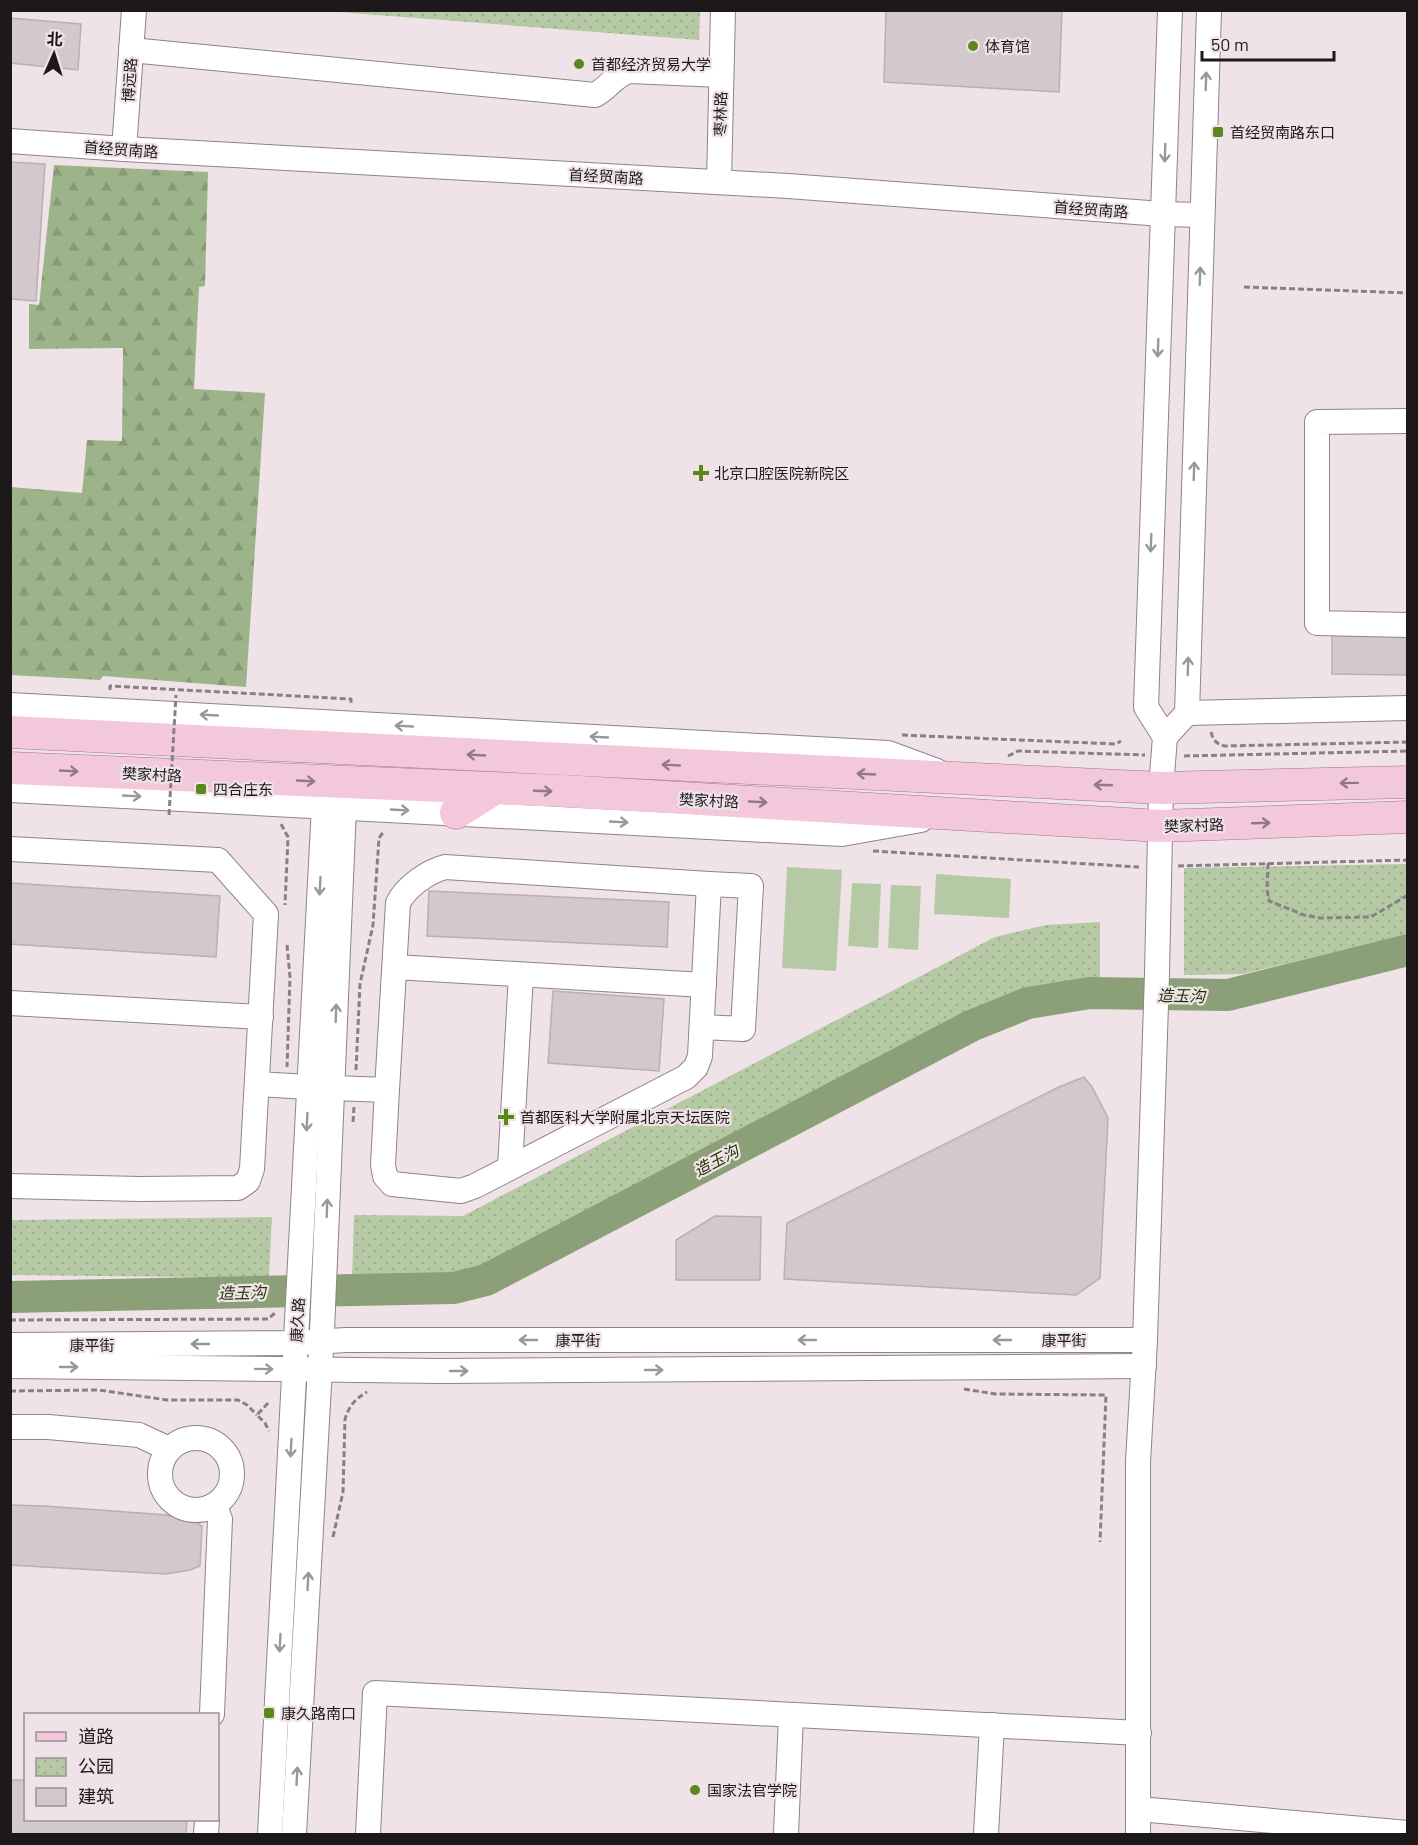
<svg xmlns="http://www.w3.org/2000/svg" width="1418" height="1845" font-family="Barlow,'Noto Sans SC',sans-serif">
<defs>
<pattern id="forest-firs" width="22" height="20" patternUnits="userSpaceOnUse" patternTransform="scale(1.5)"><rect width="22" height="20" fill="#9db38a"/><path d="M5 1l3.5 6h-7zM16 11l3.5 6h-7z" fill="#879976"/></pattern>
<pattern id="park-dots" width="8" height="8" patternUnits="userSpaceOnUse" patternTransform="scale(1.5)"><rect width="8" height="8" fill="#b6c9a5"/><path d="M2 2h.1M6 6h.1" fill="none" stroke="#9cac8d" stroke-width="1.8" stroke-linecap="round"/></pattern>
</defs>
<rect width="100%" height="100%" fill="#efe3e8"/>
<!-- green -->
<g fill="#b6c9a5">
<path d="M787,867L842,870L836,971L782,968Z"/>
<path d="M936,874L1011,879L1009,918L934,914Z"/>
<path d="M852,883L881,884L878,948L848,946Z"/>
<path d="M891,885L921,886L918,950L888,948Z"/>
</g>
<!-- forest -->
<path fill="url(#forest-firs)" d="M54,165L208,172L205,286L199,287L194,389L265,393L246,687L103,676L100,680L11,675V487L82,493L87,440L122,441L123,348L29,349V304L39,305Z"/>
<!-- park -->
<g fill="url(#park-dots)">
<path d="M325,11H700L699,40Z"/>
<path d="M1407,864V934L1243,974L1184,975V868Z"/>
<path d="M1100,922V979C1060,984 1023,993 984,1005L481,1271L456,1276L352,1278L354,1215L463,1216L995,937L1046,925Z"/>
<path d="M272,1217L269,1278L11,1275V1220Z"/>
</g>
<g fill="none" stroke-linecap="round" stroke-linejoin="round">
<!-- river -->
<path stroke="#8ba078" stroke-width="32" d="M10,1297L454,1288L486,1280L971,1026L1028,1003L1090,993L1228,995L1408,950"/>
</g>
<!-- building -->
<g fill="#d3c8cc" stroke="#baafb3" stroke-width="1.5">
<path d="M886,10H1062L1059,92L884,82Z"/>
<path d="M10,18L81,24L78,70L10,63Z"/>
<path d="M10,162L45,164L36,301L10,299Z"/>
<path d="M1332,634L1408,636V675L1332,674Z"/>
<path d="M10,883L220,896L216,957L10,944Z"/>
<path d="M429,891L669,902L667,947L427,936Z"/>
<path d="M553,991L664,999L659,1071L548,1063Z"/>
<path d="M1084,1077L1092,1087L1108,1118L1100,1278L1076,1295L784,1279L787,1223L1059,1087Z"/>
<path d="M715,1216L761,1217L760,1280H676V1240Z"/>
<path d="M10,1505L45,1506L167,1515L193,1521L202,1526L200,1566L190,1570L166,1574L10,1565Z"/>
<path d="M10,1780H26V1820H187L186,1834H10Z"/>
</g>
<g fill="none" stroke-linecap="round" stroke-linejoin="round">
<!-- minor casing -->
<g stroke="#8e8488" stroke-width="26">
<g id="minor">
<path d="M131,50L595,95C609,88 615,74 630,71L721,75"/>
<path d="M10,141L124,149L788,186L1162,214L1201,215"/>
<path d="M124,149L134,10"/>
<path d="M719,182L723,10"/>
<path d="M1408,421L1317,422V623L1408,625"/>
<path d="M10,705L888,753L937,771"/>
<path d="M1187,713L1408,708"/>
<path d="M1165,737L1187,713L1209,10"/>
<path d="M10,790L842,834L921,820"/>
<path d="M10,849L218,860L266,914L252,1169L248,1181L238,1188L140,1189L10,1186"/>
<path d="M395,967L704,985"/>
<path d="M10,1003L261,1017"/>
<path d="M702,1027L743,1029L751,886L709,884"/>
<path d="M257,1084L309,1087"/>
<path d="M333,1088L387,1090L383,1165L385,1176L392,1184L461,1191L475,1186L686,1077L696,1067L700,1056L709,884L445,867C427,872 406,887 398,903L387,1090"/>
<path d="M510,1167L521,975"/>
<path d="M10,1345L296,1343L346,1340H1145"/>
<path d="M10,1366L440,1371L1144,1366"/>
<path d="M10,1427H48L139,1435L169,1449"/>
<circle cx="196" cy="1474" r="36"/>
<path d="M212,1714L220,1519L214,1505"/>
<path d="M1139,1809L1408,1833"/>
<path d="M206,1834L207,1820"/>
<path d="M270,1834L324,806"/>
<path d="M294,1834L322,1331L344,807"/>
<path d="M368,1834L375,1693L1139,1733"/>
<path d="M786,1834L791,1715"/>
<path d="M986,1834L992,1725"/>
<path d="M1138,1834V1462L1145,1340L1157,974L1161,788L1165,737L1146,707L1170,10"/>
</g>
</g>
<!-- major casing -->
<g stroke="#a37289" stroke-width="33">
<g id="major">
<path d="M10,732L1161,788L1408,782"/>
<path d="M10,768L564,791L1160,826L1408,817"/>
<path d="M456,813L494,789"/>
</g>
</g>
<!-- path -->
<g stroke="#898084" stroke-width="3" stroke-dasharray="6 3" stroke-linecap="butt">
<path d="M1244,287L1408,293"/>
<path d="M110,690V686L351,699V704"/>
<path d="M1211,732C1213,740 1216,744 1225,746L1408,742"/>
<path d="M902,735L1116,744L1121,741"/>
<path d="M1008,756L1018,751L1145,755"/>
<path d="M1184,756L1408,751"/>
<path d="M281,824L288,837L285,905"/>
<path d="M873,851L1139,867"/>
<path d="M1268,863L1267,889L1269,901L1304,915L1320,918L1371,917L1408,895"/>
<path d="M1178,866L1408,860"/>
<path d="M287,945L290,977L287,1067"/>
<path d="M356,1070L360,984L373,925L379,838L384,831"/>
<path d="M353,1122L354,1107"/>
<path d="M10,1320L268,1319L276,1312"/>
<path d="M964,1389L995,1394L1106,1395L1100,1542"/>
<path d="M10,1391L99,1390L167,1400H238L247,1405L257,1415"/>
<path d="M268,1403L257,1415L265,1423L269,1431"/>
<path d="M333,1537L343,1492L345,1419C349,1406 355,1399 367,1392"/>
</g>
<!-- minor -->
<use href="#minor" stroke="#fff" stroke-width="24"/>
<!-- major -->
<use href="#major" stroke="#f3c7dc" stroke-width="32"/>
<!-- path-bridge -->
<path stroke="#898084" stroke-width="3" stroke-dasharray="6 3" stroke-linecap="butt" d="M169,815L176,695"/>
</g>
<!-- one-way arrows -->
<defs><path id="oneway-shaft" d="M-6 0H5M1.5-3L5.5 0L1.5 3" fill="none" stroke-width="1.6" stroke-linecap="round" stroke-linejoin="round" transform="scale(1.5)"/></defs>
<g stroke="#999898">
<use href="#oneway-shaft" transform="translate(1206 81) rotate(-88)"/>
<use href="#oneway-shaft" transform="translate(1165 153) rotate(92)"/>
<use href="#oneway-shaft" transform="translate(1200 276) rotate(-88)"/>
<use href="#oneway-shaft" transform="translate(1158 348) rotate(92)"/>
<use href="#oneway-shaft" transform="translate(1194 471) rotate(-88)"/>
<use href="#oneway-shaft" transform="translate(1151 543) rotate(92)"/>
<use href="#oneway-shaft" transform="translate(1188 666) rotate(-88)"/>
<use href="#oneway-shaft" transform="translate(209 715) rotate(-177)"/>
<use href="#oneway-shaft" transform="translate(404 726) rotate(-177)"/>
<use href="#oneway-shaft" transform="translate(599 737) rotate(-177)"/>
<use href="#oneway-shaft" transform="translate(132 796) rotate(3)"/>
<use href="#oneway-shaft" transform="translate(400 810) rotate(3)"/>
<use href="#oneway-shaft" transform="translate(619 822) rotate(3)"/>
<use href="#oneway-shaft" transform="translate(320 886) rotate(93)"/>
<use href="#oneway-shaft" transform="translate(336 1013) rotate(-88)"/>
<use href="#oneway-shaft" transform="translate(307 1122) rotate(93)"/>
<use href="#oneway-shaft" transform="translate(327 1208) rotate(-88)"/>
<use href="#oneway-shaft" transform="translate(528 1340) rotate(180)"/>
<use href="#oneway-shaft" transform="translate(807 1340) rotate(180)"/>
<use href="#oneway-shaft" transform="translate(1002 1340) rotate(180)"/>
<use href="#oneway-shaft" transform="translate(200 1344) rotate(180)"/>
<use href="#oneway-shaft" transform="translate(69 1367)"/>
<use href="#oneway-shaft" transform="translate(264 1369) rotate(1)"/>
<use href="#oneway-shaft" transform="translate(654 1370)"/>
<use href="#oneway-shaft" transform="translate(459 1371)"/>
<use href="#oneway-shaft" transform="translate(291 1448) rotate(93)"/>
<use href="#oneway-shaft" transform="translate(308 1581) rotate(-87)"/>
<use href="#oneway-shaft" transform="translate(280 1643) rotate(93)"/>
<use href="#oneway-shaft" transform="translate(297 1776) rotate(-87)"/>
</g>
<g stroke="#937985">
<use href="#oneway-shaft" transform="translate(476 755) rotate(-177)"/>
<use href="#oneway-shaft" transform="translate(671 765) rotate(-177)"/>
<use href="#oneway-shaft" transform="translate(69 771) rotate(3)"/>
<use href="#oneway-shaft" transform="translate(866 774) rotate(-177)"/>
<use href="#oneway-shaft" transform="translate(306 781) rotate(3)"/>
<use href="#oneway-shaft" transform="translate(1349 783) rotate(179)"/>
<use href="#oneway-shaft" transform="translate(1103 785) rotate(-178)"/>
<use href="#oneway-shaft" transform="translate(543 791) rotate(2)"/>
<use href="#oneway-shaft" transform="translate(758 802) rotate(3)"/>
<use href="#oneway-shaft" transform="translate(1261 823) rotate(-2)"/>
</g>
<!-- markers -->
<g fill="#5a881a" stroke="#efe3e8" stroke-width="2">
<circle cx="973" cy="46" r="6"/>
<circle cx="579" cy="64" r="6"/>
<rect x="1212" y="126" width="12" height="12" rx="3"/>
<path d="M698 464h6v6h6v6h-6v6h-6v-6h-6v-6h6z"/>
<rect x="195" y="783" width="12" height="12" rx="3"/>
<path d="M503 1108h6v6h6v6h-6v6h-6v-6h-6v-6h6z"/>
<rect x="263" y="1707" width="12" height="12" rx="3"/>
<circle cx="695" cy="1790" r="6"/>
</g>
<g text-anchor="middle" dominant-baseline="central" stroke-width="4.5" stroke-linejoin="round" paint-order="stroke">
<!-- poi labels -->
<g font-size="15" fill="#1d191b" stroke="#efe3e8" text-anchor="start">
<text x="985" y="46">体育馆</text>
<text x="591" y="64">首都经济贸易大学</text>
<text x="1230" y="132">首经贸南路东口</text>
<text x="714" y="473">北京口腔医院新院区</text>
<text x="213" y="789">四合庄东</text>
<text x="520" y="1117">首都医科大学附属北京天坛医院</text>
<text x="281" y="1713">康久路南口</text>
<text x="707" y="1790">国家法官学院</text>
</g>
<!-- street labels -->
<g font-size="15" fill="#1d191b" stroke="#efe3e8">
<text transform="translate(129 80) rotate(-86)">博远路</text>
<text transform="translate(720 114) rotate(-89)">枣林路</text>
<text transform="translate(121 149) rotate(4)">首经贸南路</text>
<text transform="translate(606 176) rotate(3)">首经贸南路</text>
<text transform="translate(1091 209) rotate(4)">首经贸南路</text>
<text transform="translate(152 774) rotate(3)">樊家村路</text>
<text transform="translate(709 800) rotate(3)">樊家村路</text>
<text transform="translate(1194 825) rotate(-2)">樊家村路</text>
<text transform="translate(297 1320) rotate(-87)">康久路</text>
<text x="578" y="1340">康平街</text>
<text x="1064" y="1340">康平街</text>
<text x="92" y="1345">康平街</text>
</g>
<!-- water labels -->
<g font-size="16" font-style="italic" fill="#1d3103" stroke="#efe3e8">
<text transform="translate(1181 995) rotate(1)">造玉沟</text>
<text transform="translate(716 1160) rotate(-28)">造玉沟</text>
<text transform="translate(242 1292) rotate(-1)">造玉沟</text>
</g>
</g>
<!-- border -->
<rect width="1418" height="1845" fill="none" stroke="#1d191b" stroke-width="24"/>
<!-- legend -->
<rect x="24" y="1713" width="195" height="108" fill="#efe3e8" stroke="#9b9296" stroke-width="1.5"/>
<rect x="36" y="1732" width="30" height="9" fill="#f3c7dc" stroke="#9b9296" stroke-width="1.5"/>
<text x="78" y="1743" font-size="18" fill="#1d191b">道路</text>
<rect x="36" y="1758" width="30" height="18" fill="url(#park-dots)" stroke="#9b9296" stroke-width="1.5"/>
<text x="78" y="1773" font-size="18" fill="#1d191b">公园</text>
<rect x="36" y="1788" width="30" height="18" fill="#d3c8cc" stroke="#9b9296" stroke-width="1.5"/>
<text x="78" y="1803" font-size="18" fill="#1d191b">建筑</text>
<!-- north arrow -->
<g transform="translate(54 54) rotate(3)" stroke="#efe3e8" stroke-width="4.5" paint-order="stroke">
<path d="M0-4.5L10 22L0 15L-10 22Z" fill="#1d191b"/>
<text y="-9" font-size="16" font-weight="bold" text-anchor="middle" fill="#1d191b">北</text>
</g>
<!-- scale -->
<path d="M1202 51v9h132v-9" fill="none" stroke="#1d191b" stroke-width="3"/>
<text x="1211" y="51" font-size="18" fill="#1d191b" stroke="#efe3e8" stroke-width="4.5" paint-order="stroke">50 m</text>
</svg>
